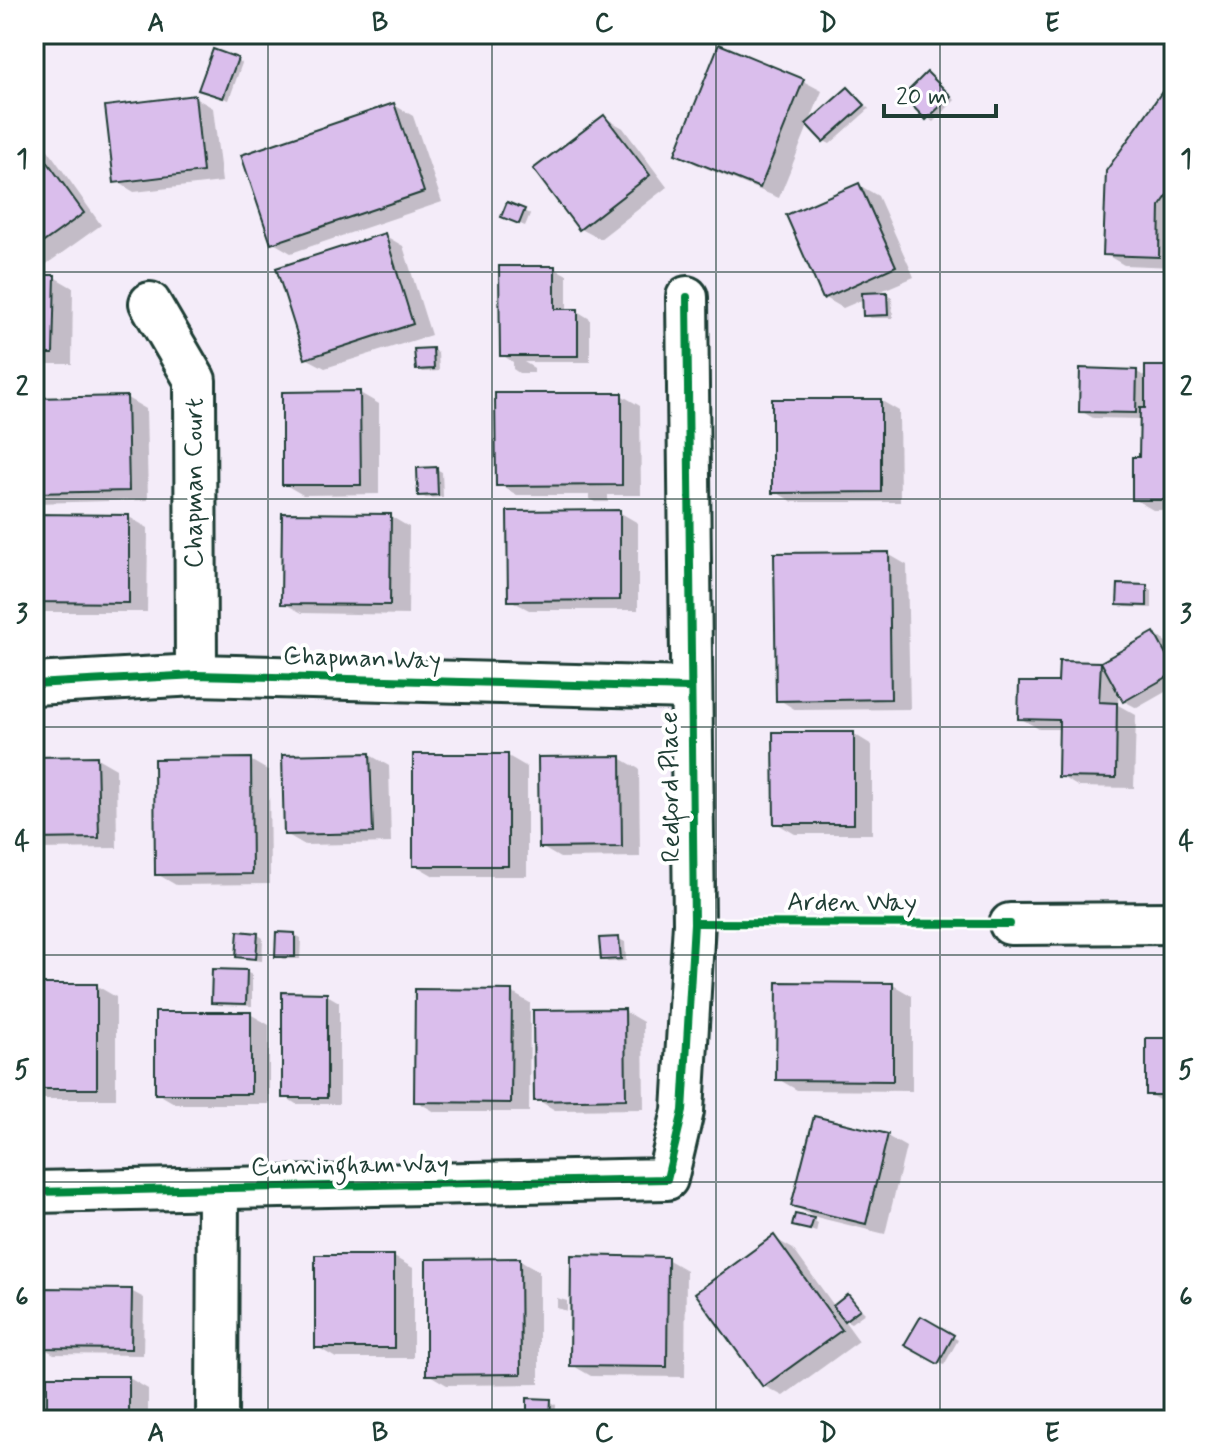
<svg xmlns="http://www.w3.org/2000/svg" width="1208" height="1454" font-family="Mynerve,sans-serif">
<rect width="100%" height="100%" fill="#f4ecf9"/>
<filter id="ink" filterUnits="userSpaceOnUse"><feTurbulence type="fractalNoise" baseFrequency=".0125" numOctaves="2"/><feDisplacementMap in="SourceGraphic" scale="16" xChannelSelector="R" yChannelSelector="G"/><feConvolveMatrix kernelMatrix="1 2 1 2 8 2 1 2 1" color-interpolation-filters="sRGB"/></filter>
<g filter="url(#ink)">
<!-- shadow -->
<g fill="#0003">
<path d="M237,60L242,63L229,100L206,92Z"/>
<path d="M927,74L955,100L933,122L928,118Z"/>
<path d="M803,81L822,91L779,198L696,164L677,153Z"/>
<path d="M849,89L869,109L830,144L824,141Z"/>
<path d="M194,97L213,108L222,182L134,192L116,181Z"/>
<path d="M1174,97V267L1124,265L1105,254Z"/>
<path d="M394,105L413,116L442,202L291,253L272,242Z"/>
<path d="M604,117L623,128L667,187L600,239L581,229Z"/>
<path d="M34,136L41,140L101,225L34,273Z"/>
<path d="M859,185L878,196L914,277L874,294H887L892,298L893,318H871L865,315L864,299L843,308L824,297Z"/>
<path d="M508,204L530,214L525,226L509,219Z"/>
<path d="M384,235L403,246L431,335L325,368L306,358Z"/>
<path d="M554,268L567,275V311H577L590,319V362H524L534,368V373H519L513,369V362L502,355Z"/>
<path d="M34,277H54L73,288L72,364H34Z"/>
<path d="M433,350L438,353L439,371L423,372L418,368Z"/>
<path d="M1174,368V510H1153L1134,499L1141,459L1142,419L1093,418L1081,411L1137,372L1147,378Z"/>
<path d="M360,393L379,404V494L303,495L284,484Z"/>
<path d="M621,395L640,406L641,495H608V502H595L589,499V495H517L498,484Z"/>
<path d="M127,398L146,409L148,500L34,503V400Z"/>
<path d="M880,400L899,411L900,502H793L774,491Z"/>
<path d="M436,469L442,472L443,497L426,498L420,495Z"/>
<path d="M619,512L638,523V610H529L510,600Z"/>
<path d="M34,516L129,517L148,528L147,612H34Z"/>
<path d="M390,516L409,527L408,615L302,613L283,603Z"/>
<path d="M888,554L907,565L910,709L796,710L778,699Z"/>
<path d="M1147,587L1152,590V608L1125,607L1119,603Z"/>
<path d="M1154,634L1166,642L1174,656V687L1137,708L1124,701L1119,690L1118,705L1136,715L1134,788L1079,787L1060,776L1061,729H1039L1020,718L1060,684L1061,663L1103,664Z"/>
<path d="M854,734L872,745V834H795L776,823Z"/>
<path d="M370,755L389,766L391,843L305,845L286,834Z"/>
<path d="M508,756L527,767V876H434L415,865Z"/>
<path d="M97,758L116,769L117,848L34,849V759Z"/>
<path d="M620,758L639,769L640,857L560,858L541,847Z"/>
<path d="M250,760L269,771L270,884L176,885L157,874Z"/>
<path d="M258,935L263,938L262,961L244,959L238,956Z"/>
<path d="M295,935L301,938L300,959H283L277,956Z"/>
<path d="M619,939L625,942L626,961L608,962L603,959Z"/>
<path d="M246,972L252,975V1006L219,1005L213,1002Z"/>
<path d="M893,985L912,996V1091L797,1090L778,1079Z"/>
<path d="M34,986H97L116,997V1099H34Z"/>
<path d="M511,992L530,1003L529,1112H435L416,1101Z"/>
<path d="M327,995L339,1002V1104H296L284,1096Z"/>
<path d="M624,1011L643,1022L644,1109L555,1110L536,1099Z"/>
<path d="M250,1014L269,1025V1104H176L157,1093Z"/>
<path d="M1174,1040V1101H1161L1148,1094Z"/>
<path d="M887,1136L906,1147L885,1234L812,1216L793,1205Z"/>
<path d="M813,1220L818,1223L816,1232L795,1225Z"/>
<path d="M774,1238L793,1249L835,1307L849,1297L865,1313L851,1323L843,1319L859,1341L783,1396L764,1386Z"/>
<path d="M394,1257L413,1268V1358H336L317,1347Z"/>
<path d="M667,1259L686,1270L685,1377L591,1376L572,1365Z"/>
<path d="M520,1260L539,1271V1384L447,1385L428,1374Z"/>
<path d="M131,1291L144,1298L143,1355L54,1354L41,1347Z"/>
<path d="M557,1298L567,1301V1311L557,1308Z"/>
<path d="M921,1319L958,1340L944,1365L907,1344Z"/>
<path d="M129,1378L148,1389V1420H49Z"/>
<path d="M550,1401L556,1405L555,1420H535L529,1416Z"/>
</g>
<!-- building -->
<g fill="#dabeec" stroke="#1f3d34" stroke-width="2">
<path d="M719,44L804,79L760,188L675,154Z"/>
<path d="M213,49L238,58L223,98L198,90Z"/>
<path d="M927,72L951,96L926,120L903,96Z"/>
<path d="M848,87L865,105L823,142L806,124Z"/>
<path d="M1164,89L1174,96V186L1160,206L1159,257L1103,255L1106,171Z"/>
<path d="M195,95L203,172L114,183L105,106Z"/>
<path d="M394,103L424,192L271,244L241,155Z"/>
<path d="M604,115L650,175L579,230L533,169Z"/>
<path d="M34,143L84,213L34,249Z"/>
<path d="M859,183L896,266L823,299L786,215Z"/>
<path d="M507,202L525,209L519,224L501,217Z"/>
<path d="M385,233L413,324L305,359L276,268Z"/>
<path d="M499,266H555V309H578V356H500Z"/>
<path d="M34,275H55L53,354H34Z"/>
<path d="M887,292L888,315L863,316L862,293Z"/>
<path d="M433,348L434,369L416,370L414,349Z"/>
<path d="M1145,366H1174V500H1132V457H1139L1140,408H1145Z"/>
<path d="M1080,368L1137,370L1136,413L1079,412Z"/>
<path d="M360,391L361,485H282V392Z"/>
<path d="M495,393H622V485L496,486Z"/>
<path d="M127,396L129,491L34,493V398Z"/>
<path d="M772,399H881V492L772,493Z"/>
<path d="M437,467L438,495L418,496L417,468Z"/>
<path d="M620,510V600L508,601L507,511Z"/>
<path d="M282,513L391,514L390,605L281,604Z"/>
<path d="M34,514L129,515V603L34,602Z"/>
<path d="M889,552L891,699L776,701L774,553Z"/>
<path d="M1118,584L1147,585V606L1117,605Z"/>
<path d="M1154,632L1174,669V673L1123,702L1101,662Z"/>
<path d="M1059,661L1101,662L1099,702L1117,703L1116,778L1058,777L1059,720L1018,719L1019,682H1058Z"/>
<path d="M773,732H854V824H774Z"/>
<path d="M370,753L373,833L284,835L282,755Z"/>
<rect x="413" y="754" width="95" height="112"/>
<path d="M97,756L99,838L34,839V757Z"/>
<path d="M621,756L622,847L539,848L538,757Z"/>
<path d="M251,758L252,874L155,875L154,759Z"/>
<path d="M238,931L258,933L256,959L236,957Z"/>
<path d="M276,932L295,933V957H275Z"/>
<path d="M619,937L621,959L601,960L599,938Z"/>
<path d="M212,969L247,970L246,1004L211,1003Z"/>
<path d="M777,982L893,983V1081L776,1080Z"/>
<rect x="34" y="984" width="63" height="105"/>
<path d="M415,989L512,990L511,1103L414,1102Z"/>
<path d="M282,992L327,993V1098H282Z"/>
<path d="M625,1009L626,1099L534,1101L533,1010Z"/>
<rect x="155" y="1012" width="96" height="82"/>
<rect x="1146" y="1038" width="28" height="57"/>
<path d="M814,1116L888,1134L866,1224L791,1206Z"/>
<path d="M795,1214L814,1218L810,1230L792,1226Z"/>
<path d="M774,1235L842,1330L763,1387L695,1293Z"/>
<rect x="315" y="1255" width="79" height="93"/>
<path d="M571,1255L668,1257L667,1367L570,1366Z"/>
<path d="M520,1258L521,1374L426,1375V1259Z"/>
<path d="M40,1288L132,1289L131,1349L39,1348Z"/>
<path d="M848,1294L860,1309L844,1321L833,1306Z"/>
<path d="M921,1316L954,1335L938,1364L904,1345Z"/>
<rect x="47" y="1376" width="82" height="44"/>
<path d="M527,1398L551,1399L550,1418L527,1417Z"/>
</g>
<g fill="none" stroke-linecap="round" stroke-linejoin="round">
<!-- minor casing -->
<g stroke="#1f3d34" stroke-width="46">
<g id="minor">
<path d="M150,303L195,380L196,675"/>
<path d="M34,684L196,675L690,688"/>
<path d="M1010,924L1174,923"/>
<path d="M34,1192L667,1179L683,1111L694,923L687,297"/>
<path d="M217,1420L218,1189"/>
</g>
</g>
<!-- minor -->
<use href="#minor" stroke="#fff" stroke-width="40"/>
<!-- cycleway casing -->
<g stroke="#fff" stroke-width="13">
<g id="cycleway">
<path d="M34,684L196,675L690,688"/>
<path d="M694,923L1010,924"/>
<path d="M34,1192L667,1179L683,1111L694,923L687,297"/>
</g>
</g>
<!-- cycleway -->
<use href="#cycleway" stroke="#00873e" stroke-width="8"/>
</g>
</g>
<!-- grid -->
<path fill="none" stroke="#1f3d34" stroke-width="2" stroke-opacity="0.55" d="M268,34V1420M492,34V1420M716,34V1420M940,34V1420M34,272H1174M34,499H1174M34,727H1174M34,955H1174M34,1182H1174"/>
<g text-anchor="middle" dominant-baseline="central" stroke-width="8" stroke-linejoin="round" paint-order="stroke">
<!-- street labels -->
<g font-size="26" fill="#1f3d34" stroke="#fff">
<text transform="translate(195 483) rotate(-90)">Chapman Court</text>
<text transform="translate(362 659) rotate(2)">Chapman Way</text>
<text transform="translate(671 787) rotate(-91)">Redford Place</text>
<text x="852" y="903">Arden Way</text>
<text transform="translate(350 1166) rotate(-1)">Cunningham Way</text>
</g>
</g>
<!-- margin -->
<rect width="1208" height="1454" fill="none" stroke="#fff" stroke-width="88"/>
<!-- scale -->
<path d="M884 104v12h112v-12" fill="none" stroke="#1f3d34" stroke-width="4"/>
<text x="896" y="104" font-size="24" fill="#1f3d34" stroke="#ffffff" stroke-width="6" paint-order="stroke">20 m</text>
<rect x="44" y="44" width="1120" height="1366" fill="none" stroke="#1f3d34" stroke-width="3"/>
<g font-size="26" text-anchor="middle" font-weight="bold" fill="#1f3d34">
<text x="156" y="31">A</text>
<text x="380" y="31">B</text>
<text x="604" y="31">C</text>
<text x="828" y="31">D</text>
<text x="1052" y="31">E</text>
<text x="22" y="167">1</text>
<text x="1186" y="167">1</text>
<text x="22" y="395">2</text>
<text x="1186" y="395">2</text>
<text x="22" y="622">3</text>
<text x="1186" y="622">3</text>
<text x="22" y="850">4</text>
<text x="1186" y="850">4</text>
<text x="22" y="1078">5</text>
<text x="1186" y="1078">5</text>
<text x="22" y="1305">6</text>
<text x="1186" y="1305">6</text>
<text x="156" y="1441">A</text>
<text x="380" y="1441">B</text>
<text x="604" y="1441">C</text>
<text x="828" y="1441">D</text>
<text x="1052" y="1441">E</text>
</g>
</svg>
